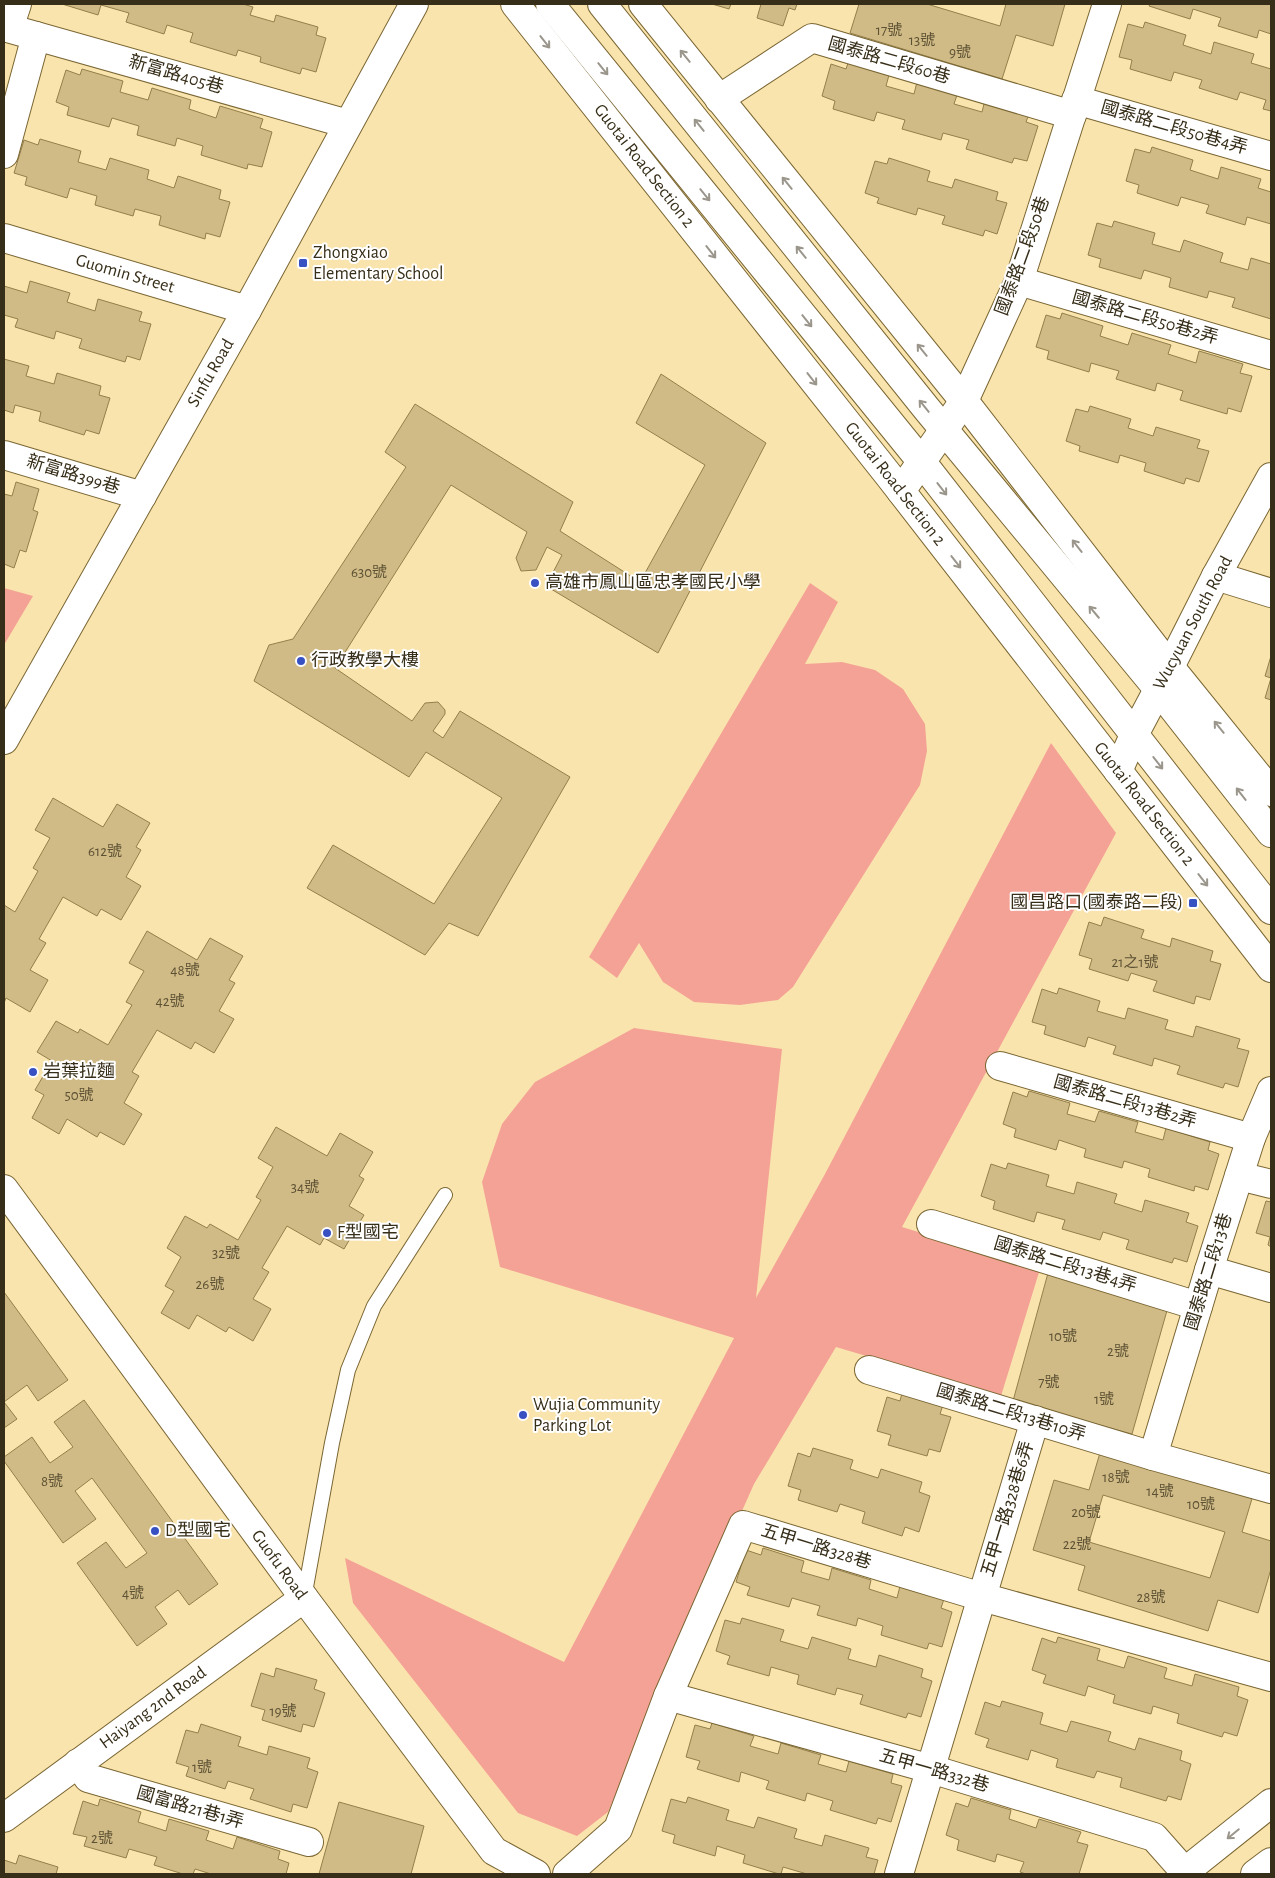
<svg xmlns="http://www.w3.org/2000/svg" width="1275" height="1878" font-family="'Alegreya Sans','Noto Sans TC',sans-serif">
<rect width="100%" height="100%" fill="#fae4ad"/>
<!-- green -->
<g fill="#f4a295">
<path d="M810,583L838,602L805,664L842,662L875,670L903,689L925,724L927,751L920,785L793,987L778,1000L740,1005L694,1002L663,982L639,943L617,978L589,957Z"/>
<path d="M4,588L33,596L4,645Z"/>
<path d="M1051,743L1116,833L902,1227L1040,1269L1001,1396L836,1347L754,1484L608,1812L577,1836L518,1813L353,1603L345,1558L564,1662L734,1338L500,1267L482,1182L502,1124L535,1082L634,1028L782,1049L756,1298L825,1174Z"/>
</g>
<!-- building -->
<g fill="#d0bb86" stroke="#937f4b" fill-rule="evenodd">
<path d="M62,4H243L253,7L250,15L274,22L276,15L318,27L316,35L326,38L316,72L302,68L300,74L260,62L261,57L238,50L236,56L190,42L193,33L167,25L164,34L126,22L129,13L101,5L98,15Z"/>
<path d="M712,4H731L729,9Z"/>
<path d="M761,4H797L795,10L789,8L783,26L757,18Z"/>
<path d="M859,4H927L1000,26L1006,4H1065L1053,46L1016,35L1002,79L850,33Z"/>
<path d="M1150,4H1271V34L1259,30L1257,38L1218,26L1221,18L1193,9L1190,19L1149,6Z"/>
<path d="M1145,22L1186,35L1183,45L1211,54L1214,42L1254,54L1251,63L1271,69V111L1263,109L1266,100L1240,92L1237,100L1199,88L1202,80L1174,72L1171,81L1130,69L1132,60L1119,57L1128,24L1143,28Z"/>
<path d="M848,63L889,75L886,86L914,94L917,82L957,95L954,104L982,112L985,100L1029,114L1026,122L1038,126L1027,161L1014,158L1012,163L966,149L969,140L943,133L941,140L902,129L905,120L877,112L874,121L833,109L835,101L822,96L831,64L846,69Z"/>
<path d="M82,69L123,81L120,92L148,100L152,88L191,100L189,109L216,118L220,106L263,119L260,128L272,132L262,167L248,164L247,169L201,155L203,146L177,138L175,146L137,135L139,126L112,118L109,127L67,115L69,107L56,102L66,70L80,75Z"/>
<path d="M40,139L81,151L78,162L106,170L110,158L149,170L147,179L174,188L178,176L221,190L219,199L230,202L220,237L206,233L205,239L159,225L161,216L135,209L133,216L95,205L97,196L70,188L67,198L25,185L27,177L14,173L24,140L38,145Z"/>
<path d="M1152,147L1193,160L1190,170L1218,179L1221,167L1261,179L1258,188L1271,192V224L1247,217L1245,225L1206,213L1209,205L1181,197L1178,206L1137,193L1139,185L1126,181L1135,149L1150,153Z"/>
<path d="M889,158L930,171L927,181L952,188L955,179L998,192L996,200L1007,203L997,234L985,230L983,236L942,224L945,216L918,208L916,215L877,203L879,198L865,193L875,161L887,164Z"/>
<path d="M1114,221L1155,233L1152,244L1180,252L1184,240L1223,253L1220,262L1248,270L1251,258L1271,264V319L1232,307L1235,298L1209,291L1207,298L1169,287L1171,278L1144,270L1141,279L1099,267L1101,259L1088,255L1097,223L1112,227Z"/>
<path d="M30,281L70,293L67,302L95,311L98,299L142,312L139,321L151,324L140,360L127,356L125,362L79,348L82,339L56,331L54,339L15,327L18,319L4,315V286L27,293Z"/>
<path d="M1062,313L1103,326L1100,336L1128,345L1132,333L1171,345L1168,354L1196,363L1199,351L1243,364L1240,373L1252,376L1241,412L1228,408L1227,414L1180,400L1183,391L1157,383L1155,391L1116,379L1119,371L1091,363L1089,372L1047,359L1049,351L1036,347L1046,315L1060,319Z"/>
<path d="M4,359L29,366L26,376L54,384L57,373L101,386L99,395L110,398L99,434L86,430L84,435L39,421L41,412L15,405L13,413L4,410Z"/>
<path d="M661,374L766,443L658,653L546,586L562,555L547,547L536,570L521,571L516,558L527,532L451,485L335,668L412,721L425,703L438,702L445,710V714L433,731L443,738L460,711L570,777L478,936L449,923L425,955L307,888L333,845L434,904L502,798L426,752L409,777L254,681L269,645L293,639L406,467L385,452L415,404L573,502L560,531L640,582L705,465L636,423Z"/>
<path d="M1090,406L1131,419L1128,428L1153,436L1156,427L1200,440L1197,448L1209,451L1199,482L1186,478L1184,484L1144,471L1146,463L1120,455L1118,463L1079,451L1080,446L1066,441L1076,409L1088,412Z"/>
<path d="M16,482L39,489L33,510L38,512L26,552L20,550L14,568L4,564V494L12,496Z"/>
<path d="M1271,656V700L1265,698L1271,678L1265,676Z"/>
<path d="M53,798L103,827L117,804L150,823L136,847L141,850L126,877L141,886L121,920L101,909L97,916L63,897L39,939L46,943L30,970L48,980L30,1012L6,998L4,1003V905L15,912L38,871L33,868L50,838L35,830Z"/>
<path d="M1104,917L1144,930L1141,938L1170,947L1172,938L1213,951L1210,961L1221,964L1210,1000L1196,996L1194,1004L1153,991L1157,981L1131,973L1128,981L1089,969L1092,959L1079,955L1089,922L1101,926Z"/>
<path d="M147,931L197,960L210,938L243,956L229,980L235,983L219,1011L234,1019L214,1053L195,1042L191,1049L157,1030L132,1072L139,1076L124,1103L142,1114L124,1145L100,1132L97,1137L67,1119L59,1134L32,1118L44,1095L35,1090L52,1061L37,1052L56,1021L78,1033L80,1029L108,1045L132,1005L126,1002L144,971L129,963Z"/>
<path d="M1059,988L1100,1001L1097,1011L1125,1019L1128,1008L1168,1020L1165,1029L1193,1037L1196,1026L1240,1039L1237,1048L1249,1051L1238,1087L1225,1083L1223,1088L1177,1074L1180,1066L1154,1058L1152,1066L1113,1054L1116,1046L1088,1037L1085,1047L1044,1034L1046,1026L1032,1022L1042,989L1057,994Z"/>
<path d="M1029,1091L1070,1103L1067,1114L1095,1122L1099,1111L1138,1122L1135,1132L1163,1140L1166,1128L1210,1142L1208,1150L1219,1154L1208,1190L1195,1186L1194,1191L1148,1177L1150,1169L1124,1161L1122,1168L1084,1157L1086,1149L1059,1140L1056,1150L1014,1137L1016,1129L1003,1124L1013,1092L1027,1097Z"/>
<path d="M276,1127L327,1156L340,1133L373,1152L359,1176L364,1179L349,1206L364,1215L344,1249L324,1238L320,1245L287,1226L262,1268L269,1272L253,1299L271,1309L253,1341L229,1327L226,1332L197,1315L189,1329L161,1313L174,1291L165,1286L181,1257L167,1248L185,1216L207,1228L210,1224L238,1240L261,1200L256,1197L273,1167L258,1158Z"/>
<path d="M1008,1163L1049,1175L1046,1186L1074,1194L1077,1182L1117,1194L1114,1203L1142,1212L1145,1200L1189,1213L1186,1222L1198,1226L1187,1262L1174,1258L1172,1263L1126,1249L1129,1240L1103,1232L1100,1240L1062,1229L1065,1220L1037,1212L1034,1222L993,1209L995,1201L981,1196L991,1164L1006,1169Z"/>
<path d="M1266,1201L1271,1202V1247L1268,1245L1270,1237L1256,1233Z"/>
<path d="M1048,1273L1168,1307L1132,1434L1013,1401Z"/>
<path d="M4,1292L68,1380L38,1401L27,1385L4,1402L17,1419L4,1428Z"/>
<path d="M902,1393L943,1405L940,1414L951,1417L940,1452L929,1449L927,1456L888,1445L891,1435L877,1431L887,1397L900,1401Z"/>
<path d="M84,1400L218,1584L189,1605L178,1590L155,1607L167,1624L137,1646L77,1563L106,1542L126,1568L147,1553L92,1478L75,1491L96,1519L63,1543L4,1461V1457L32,1437L50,1463L73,1447L54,1422Z"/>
<path d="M1102,1446L1254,1492L1242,1532L1271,1541V1569L1258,1613L1218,1600L1208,1631L1078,1590L1085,1566L1033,1550L1054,1480L1089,1490ZM1103,1495L1225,1532L1210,1578L1089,1542Z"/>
<path d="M813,1448L853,1460L850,1469L878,1478L881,1469L922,1482L919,1492L930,1496L919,1532L905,1527L902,1536L862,1523L865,1512L840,1504L837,1512L798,1500L801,1490L788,1486L798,1453L810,1457Z"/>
<path d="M763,1548L804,1561L801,1572L829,1580L832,1568L871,1580L869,1589L897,1598L900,1586L944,1599L941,1608L952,1612L942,1647L929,1643L927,1649L881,1635L883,1626L858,1618L856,1626L817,1615L820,1606L792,1598L789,1607L747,1595L750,1587L736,1582L746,1550L761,1555Z"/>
<path d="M742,1618L784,1630L780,1641L808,1649L812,1637L851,1649L848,1659L876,1667L879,1655L923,1669L921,1677L932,1681L921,1717L908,1713L906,1718L860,1704L863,1695L837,1688L835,1695L797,1684L799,1675L771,1667L769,1676L727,1664L730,1656L716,1651L725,1620L740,1624Z"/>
<path d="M1058,1637L1100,1649L1097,1660L1124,1668L1128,1656L1167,1668L1164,1678L1192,1686L1195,1674L1239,1687L1237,1696L1248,1700L1237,1736L1224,1732L1222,1737L1177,1723L1179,1714L1153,1706L1151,1714L1113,1703L1115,1695L1088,1686L1085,1696L1043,1683L1046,1675L1032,1670L1042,1638L1056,1643Z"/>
<path d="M276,1668L317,1680L314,1689L325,1693L314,1727L303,1724L301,1732L262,1720L265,1710L251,1706L261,1673L274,1677Z"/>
<path d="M1002,1701L1043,1713L1040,1724L1067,1732L1071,1721L1111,1732L1108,1741L1135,1750L1139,1738L1182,1751L1180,1760L1191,1764L1181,1800L1168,1796L1166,1801L1120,1787L1122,1778L1097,1771L1094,1778L1056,1767L1058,1759L1031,1750L1028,1760L986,1747L989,1739L975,1734L985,1702L1000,1707Z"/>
<path d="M712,1723L754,1736L750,1746L778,1754L781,1743L821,1755L818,1764L846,1772L849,1761L893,1774L891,1783L902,1786L891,1822L878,1818L876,1824L830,1810L833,1801L807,1793L805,1801L766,1789L769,1781L741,1772L739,1782L697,1769L700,1761L686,1757L695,1725L710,1729Z"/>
<path d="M201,1724L241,1737L238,1746L267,1755L269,1746L310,1758L307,1768L318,1772L307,1808L293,1804L291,1812L250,1799L254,1789L228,1781L225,1789L186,1776L189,1767L176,1763L186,1730L198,1733Z"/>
<path d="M688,1797L729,1810L726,1820L754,1828L758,1817L797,1829L794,1838L822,1846L825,1835L869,1848L866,1857L878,1860L874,1874H807L783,1867L781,1874H779L743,1863L745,1855L717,1846L715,1856L673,1843L675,1835L662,1831L671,1799L686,1803Z"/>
<path d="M971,1798L1011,1810L1009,1819L1036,1828L1039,1819L1081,1832L1077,1842L1088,1845L1079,1874H1026L1020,1872L1024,1862L997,1854L995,1862L957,1850L959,1840L946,1835L956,1803L968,1807Z"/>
<path d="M100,1799L141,1812L138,1822L166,1831L169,1819L209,1831L206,1840L233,1849L237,1837L280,1851L278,1859L289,1863L286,1874H211L195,1869L193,1874H183L154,1865L157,1857L129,1849L126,1858L84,1846L87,1837L73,1834L83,1801L98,1806Z"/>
<path d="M339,1802L424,1826L411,1874H319Z"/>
<path d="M19,1855L58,1867L56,1874H4V1860L16,1864Z"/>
</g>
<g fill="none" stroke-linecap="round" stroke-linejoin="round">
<!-- lane casing -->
<g stroke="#7a6633" stroke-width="16">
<path id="lane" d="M304,1598L332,1443L348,1370L374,1306L445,1195"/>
</g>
<!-- street casing -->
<g stroke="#7a6633" stroke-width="30">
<g id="street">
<path d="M4,27L348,124"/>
<path d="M9,28L17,4"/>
<path d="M719,99L812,38L1072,115"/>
<path d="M1076,100L1271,156"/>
<path d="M4,154L36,36"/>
<path d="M4,238L247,310"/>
<path d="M1019,281L1271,355"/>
<path d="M4,455L142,496"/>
<path d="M901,491L964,401L1019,281L1107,4"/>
<path d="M1216,576L1271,593"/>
<path d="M4,740L247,310L414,4"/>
<path d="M1118,771L1135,733L1170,667L1216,576L1271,477"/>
<path d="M1000,1066L1251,1138"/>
<path d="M1239,1176L1271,1184"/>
<path d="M4,1189L304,1598L494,1851L536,1874"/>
<path d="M931,1224L1198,1306"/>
<path d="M1209,1270L1271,1288"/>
<path d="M869,1370L1153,1456L1271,1489"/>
<path d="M1153,1456L1209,1270L1251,1138L1271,1091"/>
<path d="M668,1696L931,1769L1154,1837L1185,1872"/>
<path d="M78,1763L88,1778L309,1842"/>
<path d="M4,1818L304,1598"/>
<path d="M567,1874L618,1829L668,1696L743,1525L982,1597L1271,1677"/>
<path d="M899,1874L1035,1420"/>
<path d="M1182,1874L1271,1803"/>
</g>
</g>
<!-- secondary casing -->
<g stroke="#7a6633" stroke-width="30">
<g id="secondary">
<path d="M515,4L890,477L1271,968"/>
<path d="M550,4L921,461L1271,910"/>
<path d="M602,4L926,408L1158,689L1271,833"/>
<path d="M643,4L964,401L1170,667L1271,792"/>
<path d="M1255,1874L1271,1862"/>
</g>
</g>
<!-- lane -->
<use href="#lane" stroke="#fff" stroke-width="14"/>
<!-- street -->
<use href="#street" stroke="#fff" stroke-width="28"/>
<!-- secondary -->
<use href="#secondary" stroke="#fff" stroke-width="28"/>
</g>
<!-- one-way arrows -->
<defs><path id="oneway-shaft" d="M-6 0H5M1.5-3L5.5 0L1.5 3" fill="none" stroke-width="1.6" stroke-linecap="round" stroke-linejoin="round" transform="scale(1.25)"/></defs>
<g stroke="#9b968c">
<use href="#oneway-shaft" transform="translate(545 42) rotate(52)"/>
<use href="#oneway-shaft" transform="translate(685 56) rotate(-129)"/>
<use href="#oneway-shaft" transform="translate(603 69) rotate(51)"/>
<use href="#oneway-shaft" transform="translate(699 125) rotate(-129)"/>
<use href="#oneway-shaft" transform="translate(787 183) rotate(-129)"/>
<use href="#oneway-shaft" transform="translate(705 195) rotate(51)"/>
<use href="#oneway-shaft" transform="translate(711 252) rotate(52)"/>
<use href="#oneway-shaft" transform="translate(801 252) rotate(-129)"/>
<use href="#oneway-shaft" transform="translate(807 321) rotate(51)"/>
<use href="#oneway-shaft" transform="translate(922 350) rotate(-129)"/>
<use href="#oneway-shaft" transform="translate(812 379) rotate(52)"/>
<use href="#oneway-shaft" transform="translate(924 406) rotate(-129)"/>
<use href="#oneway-shaft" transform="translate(942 489) rotate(52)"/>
<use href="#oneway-shaft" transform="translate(1077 546) rotate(-128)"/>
<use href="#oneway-shaft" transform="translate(956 562) rotate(52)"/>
<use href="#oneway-shaft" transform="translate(1094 612) rotate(-130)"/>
<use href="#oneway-shaft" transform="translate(1219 727) rotate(-129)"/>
<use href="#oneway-shaft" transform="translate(1158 763) rotate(52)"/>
<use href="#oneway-shaft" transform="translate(1241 794) rotate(-128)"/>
<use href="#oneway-shaft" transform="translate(1203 880) rotate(52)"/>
<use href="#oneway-shaft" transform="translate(1233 1834) rotate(141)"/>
</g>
<!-- markers -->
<g fill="#3750c2" stroke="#fff" stroke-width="2">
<rect x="298" y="258" width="10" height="10" rx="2.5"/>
<circle cx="535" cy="583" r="5"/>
<circle cx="301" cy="661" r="5"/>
<rect x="1188" y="898" width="10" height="10" rx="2.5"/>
<circle cx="33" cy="1072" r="5"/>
<circle cx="327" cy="1233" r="5"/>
<circle cx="523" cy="1415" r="5"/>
<circle cx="155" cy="1531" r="5"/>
</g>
<g text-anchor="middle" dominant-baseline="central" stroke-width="4" stroke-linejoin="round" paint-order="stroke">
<!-- number labels -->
<g font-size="15" fill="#5d5134">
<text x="889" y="30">17號</text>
<text x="922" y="40">13號</text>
<text x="960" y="52">9號</text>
<text x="369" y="572">630號</text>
<text x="105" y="851">612號</text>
<text x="1135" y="962">21之1號</text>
<text x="185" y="970">48號</text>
<text x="170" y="1001">42號</text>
<text x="79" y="1095">50號</text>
<text x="305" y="1187">34號</text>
<text x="226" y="1253">32號</text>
<text x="210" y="1284">26號</text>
<text x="1063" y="1336">10號</text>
<text x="1118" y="1351">2號</text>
<text x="1049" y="1382">7號</text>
<text x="1104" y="1399">1號</text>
<text x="1116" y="1477">18號</text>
<text x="52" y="1481">8號</text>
<text x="1160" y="1491">14號</text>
<text x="1201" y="1504">10號</text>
<text x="1086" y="1512">20號</text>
<text x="1077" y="1544">22號</text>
<text x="133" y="1593">4號</text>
<text x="1151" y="1597">28號</text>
<text x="283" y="1711">19號</text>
<text x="202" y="1767">1號</text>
<text x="102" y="1838">2號</text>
</g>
<!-- street labels -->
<g font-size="18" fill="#372e19" stroke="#fff">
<text transform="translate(889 61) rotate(16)">國泰路二段60巷</text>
<text transform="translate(176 75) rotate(16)">新富路405巷</text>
<text transform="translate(1174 128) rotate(16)">國泰路二段50巷4弄</text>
<text transform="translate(644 166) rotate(52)">Guotai Road Section 2</text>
<text transform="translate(1023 256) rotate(-70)">國泰路二段50巷</text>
<text transform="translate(125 274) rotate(16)">Guomin Street</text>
<text transform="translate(1145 318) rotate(16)">國泰路二段50巷2弄</text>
<text transform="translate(211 373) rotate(-60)">Sinfu Road</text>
<text transform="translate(73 475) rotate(17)">新富路399巷</text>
<text transform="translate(895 484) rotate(52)">Guotai Road Section 2</text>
<text transform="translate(1193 623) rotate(-62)">Wucyuan South Road</text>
<text transform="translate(1144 804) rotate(52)">Guotai Road Section 2</text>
<text transform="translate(1125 1102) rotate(16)">國泰路二段13巷2弄</text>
<text transform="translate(1065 1265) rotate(17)">國泰路二段13巷4弄</text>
<text transform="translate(1209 1272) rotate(-73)">國泰路二段13巷</text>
<text transform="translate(1011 1413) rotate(17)">國泰路二段13巷10弄</text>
<text transform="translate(1008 1509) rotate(-73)">五甲一路328巷6弄</text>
<text transform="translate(816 1547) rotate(17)">五甲一路328巷</text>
<text transform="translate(279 1565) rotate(54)">Guofu Road</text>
<text transform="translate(153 1708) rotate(-36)">Haiyang 2nd Road</text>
<text transform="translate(934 1771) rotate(16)">五甲一路332巷</text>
<text transform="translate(190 1808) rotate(16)">國富路21巷1弄</text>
</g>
<!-- poi labels -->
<g font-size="18" fill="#372e19" stroke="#fff" text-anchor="start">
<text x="313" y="253">Zhongxiao<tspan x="313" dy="21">Elementary School</tspan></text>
<text x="545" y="583">高雄市鳳山區忠孝國民小學</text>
<text x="311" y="661">行政教學大樓</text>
<text x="1183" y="903" text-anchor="end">國昌路口(國泰路二段)</text>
<text x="43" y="1072">岩葉拉麵</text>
<text x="337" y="1233">F型國宅</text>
<text x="533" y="1405">Wujia Community<tspan x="533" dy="21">Parking Lot</tspan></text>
<text x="165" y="1531">D型國宅</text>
</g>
</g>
<!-- border -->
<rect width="1275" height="1878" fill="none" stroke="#372e19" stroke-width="10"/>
</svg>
